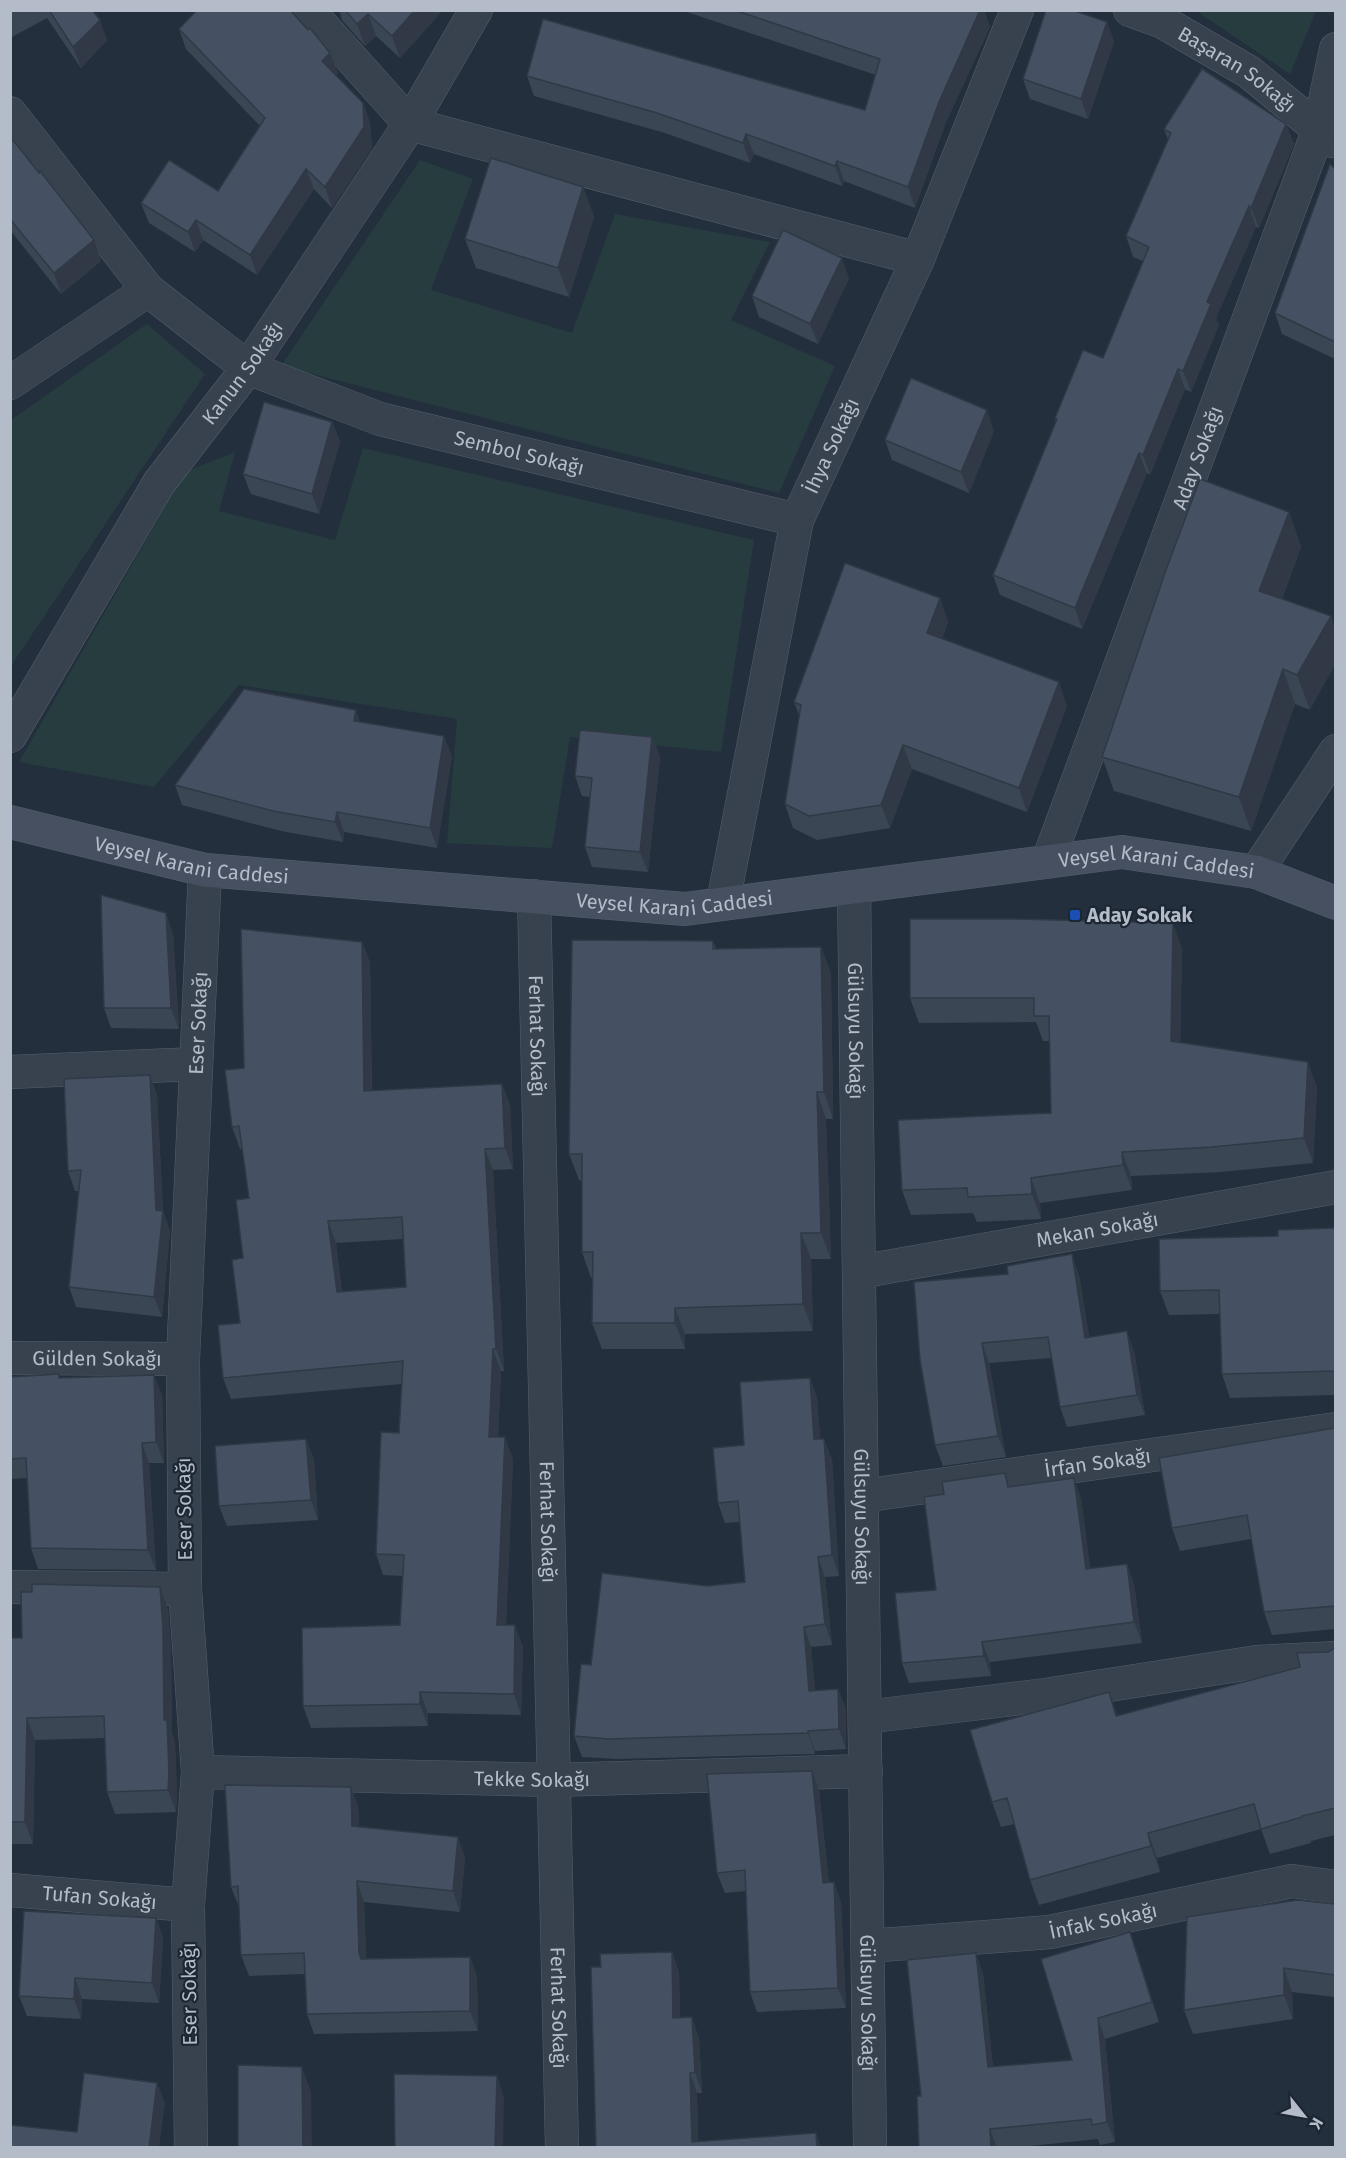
<svg xmlns="http://www.w3.org/2000/svg" width="1346" height="2158" font-family="'Fira Sans',sans-serif">
<rect width="100%" height="100%" fill="#242f3e"/>
<!-- green -->
<g fill="#263c3f">
<path d="M1201,10H1316V11L1290,74L1199,13Z"/>
<path d="M420,160L473,179L431,290L572,333L615,214L770,242L731,320L835,366L779,493L281,366Z"/>
<path d="M147,324L205,374L11,666V420Z"/>
<path d="M363,448L754,540L721,752L570,737L552,848L447,843L457,719L239,685L154,787L19,762L185,472L235,452L219,511L335,540Z"/>
</g>
<g fill="none" stroke-linecap="round" stroke-linejoin="round">
<!-- minor casing -->
<g stroke="#565f6c" stroke-width="34">
<g id="minor">
<path d="M308,10L410,124L918,259"/>
<path id="s1" d="M1130,10L1163,22L1249,72L1333,141"/>
<path id="s2" d="M10,113L148,290L248,368L380,419L797,520"/>
<path d="M10,383L148,290"/>
<path id="s3" d="M10,736L159,483L248,368L410,124L476,10"/>
<path id="s4" d="M1048,861L1319,129L1336,49"/>
<path d="M1256,872L1336,751"/>
<path id="s5" d="M854,887L870,2148"/>
<path id="s6" d="M534,896L562,2148"/>
<path id="s7" d="M723,903L797,520L918,259L1017,10"/>
<path d="M10,1072L196,1064"/>
<path id="s8" d="M859,1272L1336,1187"/>
<path id="s9" d="M10,1358L183,1359"/>
<path id="s10" d="M862,1496L1336,1429"/>
<path d="M10,1587L185,1589"/>
<path d="M865,1717L1045,1695L1257,1662L1336,1658"/>
<path id="s11" d="M198,1772L553,1780L866,1771"/>
<path id="s12" d="M10,1890L188,1905"/>
<path id="s13" d="M868,1946L1050,1932L1292,1881L1336,1887"/>
<path id="s14" d="M191,2148L188,1905L198,1772L185,1589L183,1359L205,870"/>
</g>
</g>
<!-- secondary casing -->
<g stroke="#565f6c" stroke-width="34">
<g id="secondary">
<path id="s15" d="M10,822L205,870L685,909L1122,852L1256,872L1336,903"/>
</g>
</g>
<!-- minor -->
<use href="#minor" stroke="#38414e" stroke-width="33"/>
<!-- secondary -->
<use href="#secondary" stroke="#465061" stroke-width="33"/>
</g>
<!-- wall -->
<g fill="#3b4654" fill-rule="evenodd">
<path d="M10,10H92L107,40L81,68L47,18L10,38Z"/>
<path d="M339,10H443L400,58L376,36L365,46L342,20Z"/>
<path d="M681,10H984L990,27L946,122L915,208L844,181L842,186L754,154L750,163L665,133L534,96L527,76L865,110L876,75Z"/>
<path d="M1107,22L1114,42L1088,119L1030,99L1023,79Z"/>
<path d="M179,29L330,53L338,73L336,75L363,103L370,123L372,148L332,208L314,189L257,275L203,240L195,252L149,223L141,203L218,191L260,126L186,49Z"/>
<path d="M1286,124L1294,144L1259,228L1256,227L1216,318L1219,325L1191,392L1185,389L1150,475L1147,473L1082,629L1000,595L993,575L1056,422L1055,418L1103,358L1143,261L1133,257L1126,236L1168,140L1164,129Z"/>
<path d="M10,138L101,261L61,294L10,230Z"/>
<path d="M1335,169V359L1282,334L1275,313Z"/>
<path d="M583,187L594,217L569,297L476,268L465,239Z"/>
<path d="M849,278L818,344L759,317L752,296Z"/>
<path d="M332,422L340,442L319,514L251,494L243,474Z"/>
<path d="M994,431L969,493L892,460L885,440Z"/>
<path d="M1289,512L1301,547L1282,599L1310,710L1295,704L1251,831L1114,791L1102,757Z"/>
<path d="M940,598L948,622L942,639L1067,706L1027,812L912,769L890,828L817,840L793,828L785,804L799,715L794,702Z"/>
<path d="M360,722L452,756L437,848L344,832L343,842L281,831L182,805L175,785Z"/>
<path d="M652,737L660,757L648,872L592,867L585,847L590,797L582,796L575,776Z"/>
<path d="M173,933L179,1029L111,1028L104,1008Z"/>
<path d="M713,941L716,949L821,947L831,974L833,1119H826L831,1259H811L813,1331L685,1334V1349H602L592,1323L593,1278H591L582,1252V1181L579,1180L569,1154Z"/>
<path d="M362,942L370,963L372,1091L502,1084L510,1105L513,1169L493,1170L504,1371H501L498,1437L513,1459L506,1625L523,1647L521,1715L428,1713V1726L311,1728L303,1706L400,1625L402,1576L383,1575L376,1554L399,1433L402,1384L231,1399L223,1378L240,1323L243,1258L249,1198L242,1148L240,1149L232,1127L244,1068ZM403,1239L406,1287L342,1292L336,1243Z"/>
<path d="M1182,948L1180,1042L1317,1087L1313,1163L1221,1172L1131,1176L1132,1190L1040,1203L1041,1219L977,1222L973,1213L911,1215L902,1190L1051,1113L1049,1041H1043L1036,1022L919,1023L910,998Z"/>
<path d="M150,1075L157,1095L163,1211L170,1231L162,1317L76,1307L69,1287L79,1191H75L68,1171Z"/>
<path d="M1335,1228V1395L1230,1398L1222,1374L1220,1314L1169,1315L1160,1291L1278,1236Z"/>
<path d="M1079,1275L1089,1337L1134,1351L1145,1415L1067,1427L1060,1407L1052,1358L989,1363L1006,1457L943,1466L935,1445L920,1360Z"/>
<path d="M10,1377L61,1378L162,1395L164,1463H149L156,1570L38,1569L31,1548L27,1478L10,1479Z"/>
<path d="M810,1378L817,1398L820,1439L832,1459L839,1576L825,1577L832,1645L811,1647L815,1690L838,1689L846,1709V1749L815,1751V1754L617,1759L582,1757L574,1736L591,1665L707,1586L745,1582L740,1522L725,1523L718,1503L744,1445Z"/>
<path d="M1335,1428V1629L1272,1635L1264,1612L1251,1539L1180,1551L1172,1528Z"/>
<path d="M306,1439L314,1460L318,1520L227,1526L219,1506Z"/>
<path d="M1010,1486L1081,1498L1090,1569L1134,1584L1142,1643L990,1662L991,1676L909,1683L902,1663L936,1590Z"/>
<path d="M168,1609L171,1650L172,1733L175,1742L177,1795L176,1812L115,1814L107,1792L105,1738L35,1740L33,1844H10V1638H22Z"/>
<path d="M1335,1648V1835L1311,1841V1843L1270,1854L1261,1829L1157,1858L1160,1872L1039,1905L1030,1880L1014,1824L1001,1827L992,1802L1118,1716L1300,1667L1328,1652Z"/>
<path d="M351,1787L358,1807L359,1826L465,1857L460,1912L364,1902L366,1959L470,1957L477,1977L478,2031L314,2034L307,2014L305,1974L249,1976L241,1955L239,1907L231,1887Z"/>
<path d="M819,1791L829,1883L834,1882L841,1903L846,2008L757,2012L750,1992L746,1891L725,1893L717,1873Z"/>
<path d="M1335,1904V1997L1292,1992L1293,2019L1193,2034L1184,2010Z"/>
<path d="M156,1918L163,1938L159,2003L82,1999L81,2019L27,2016L19,1996Z"/>
<path d="M672,1952L679,1973L680,2018L699,2038L702,2093H697L698,2142L596,2148L601,1967Z"/>
<path d="M1137,1952L1159,2022L1105,2039L1115,2142L1100,2145L1098,2139L1012,2148H919L921,2096L983,1973L993,2067L1072,2060Z"/>
</g>
<!-- shaded-wall -->
<g fill="#303945">
<path d="M415,10H443L400,58L392,36Z"/>
<path d="M980,10H984L990,27L946,122L915,208L908,187L939,102Z"/>
<path d="M368,14L376,36L365,46L357,24Z"/>
<path d="M100,20L107,40L81,68L73,47Z"/>
<path d="M1107,22L1114,42L1088,119L1081,99Z"/>
<path d="M330,53L338,73L330,81L322,61Z"/>
<path d="M363,103L370,123L372,148L332,208L325,187Z"/>
<path d="M1286,124L1294,144L1259,228L1251,208Z"/>
<path d="M746,134L754,154L750,163L743,143Z"/>
<path d="M837,161L844,181L842,186L835,166Z"/>
<path d="M306,169L314,189L257,275L250,255Z"/>
<path d="M583,187L594,217L569,297L558,268Z"/>
<path d="M1249,206L1256,227L1216,318L1219,325L1191,392L1183,371L1207,302Z"/>
<path d="M196,220L203,240L195,252L188,232Z"/>
<path d="M94,240L101,261L61,294L54,273Z"/>
<path d="M842,258L849,278L818,344L810,324Z"/>
<path d="M1178,369L1185,389L1150,475L1143,455Z"/>
<path d="M987,410L994,431L969,493L961,472Z"/>
<path d="M332,422L340,442L319,514L312,494Z"/>
<path d="M1139,453L1147,473L1082,629L1075,608Z"/>
<path d="M1289,512L1301,547L1272,626L1259,591Z"/>
<path d="M940,598L948,622L935,657L927,633Z"/>
<path d="M1331,616L1335,629V665L1310,710L1297,675Z"/>
<path d="M1283,669L1295,704L1251,831L1239,797Z"/>
<path d="M1059,682L1067,706L1027,812L1019,788Z"/>
<path d="M356,710L363,730L354,721Z"/>
<path d="M444,736L452,756L437,848L430,828Z"/>
<path d="M652,737L660,757L648,872L640,852Z"/>
<path d="M903,745L912,769L890,828L881,805Z"/>
<path d="M337,812L344,832L343,842L335,822Z"/>
<path d="M166,913L173,933L179,1029L171,1008Z"/>
<path d="M1173,923L1182,948L1180,1066L1171,1041Z"/>
<path d="M362,942L370,963L372,1113L364,1091Z"/>
<path d="M821,947L831,974L833,1119L824,1092Z"/>
<path d="M1308,1062L1317,1087L1313,1163L1304,1138Z"/>
<path d="M150,1075L157,1095L163,1211L170,1231L162,1317L154,1297L156,1210Z"/>
<path d="M502,1084L510,1105L513,1169L505,1148Z"/>
<path d="M817,1092L826,1119L831,1259L821,1233Z"/>
<path d="M485,1149L493,1170L504,1371L496,1349Z"/>
<path d="M1122,1152L1131,1176L1132,1190L1123,1165Z"/>
<path d="M1031,1178L1040,1203L1041,1219L1032,1194Z"/>
<path d="M328,1221L336,1243L344,1313L337,1292Z"/>
<path d="M801,1233L811,1259L813,1331L803,1304Z"/>
<path d="M1072,1254L1079,1275L1093,1358L1085,1338Z"/>
<path d="M675,1308L685,1334V1349L675,1323Z"/>
<path d="M1127,1331L1134,1351L1145,1415L1137,1395Z"/>
<path d="M982,1343L989,1363L1006,1457L998,1436Z"/>
<path d="M493,1349L501,1371L497,1458L489,1437Z"/>
<path d="M154,1375L162,1395L164,1463L156,1442Z"/>
<path d="M810,1378L817,1398L822,1460L814,1439Z"/>
<path d="M505,1437L513,1459L505,1646L497,1625Z"/>
<path d="M306,1439L314,1460L318,1520L311,1500Z"/>
<path d="M824,1439L832,1459L839,1576L832,1555Z"/>
<path d="M142,1443L149,1463L156,1570L148,1550Z"/>
<path d="M1074,1478L1081,1498L1093,1589L1086,1569Z"/>
<path d="M818,1557L825,1577L832,1645L825,1624Z"/>
<path d="M1127,1564L1134,1584L1142,1643L1134,1622Z"/>
<path d="M160,1587L168,1609L171,1650L172,1733L175,1742L177,1795L176,1812L168,1790L164,1720Z"/>
<path d="M515,1625L523,1647L521,1715L514,1694Z"/>
<path d="M804,1627L811,1647L817,1711L809,1691Z"/>
<path d="M982,1642L990,1662L991,1676L984,1656Z"/>
<path d="M838,1689L846,1709V1749L839,1729Z"/>
<path d="M420,1692L428,1713V1726L420,1704Z"/>
<path d="M1109,1692L1118,1717L1116,1716Z"/>
<path d="M27,1718L35,1740L33,1844L25,1822Z"/>
<path d="M808,1731L815,1751V1754L808,1733Z"/>
<path d="M812,1771L819,1791L831,1903L823,1883Z"/>
<path d="M351,1787L358,1807L360,1846L352,1826Z"/>
<path d="M1148,1833L1157,1858L1160,1872L1151,1846Z"/>
<path d="M458,1837L465,1857L460,1912L453,1891Z"/>
<path d="M357,1881L364,1902L366,1974L359,1953Z"/>
<path d="M834,1882L841,1903L846,2008L838,1988Z"/>
<path d="M156,1918L163,1938L159,2003L152,1983Z"/>
<path d="M1130,1932L1137,1952L1159,2022L1152,2002Z"/>
<path d="M672,1952L679,1973L681,2038L673,2018Z"/>
<path d="M976,1953L983,1973L995,2087L988,2067Z"/>
<path d="M470,1957L477,1977L478,2031L470,2011Z"/>
<path d="M1284,1968L1292,1992L1293,2019L1284,1995Z"/>
<path d="M75,1978L82,1999L81,2019L74,1999Z"/>
<path d="M692,2017L699,2038L702,2093L695,2072Z"/>
<path d="M1098,2018L1105,2039L1115,2142L1107,2122Z"/>
<path d="M302,2067L311,2092L312,2148H303Z"/>
<path d="M690,2073L697,2093L698,2148L692,2142Z"/>
<path d="M497,2076L504,2097L503,2148H495Z"/>
<path d="M157,2083L165,2103L159,2148H149Z"/>
<path d="M990,2129L997,2148H991Z"/>
<path d="M816,2133L821,2148H817Z"/>
</g>
<!-- building -->
<g fill="#455162" stroke="#303945" stroke-width="1.5" fill-rule="evenodd">
<path d="M49,10H92L100,20L73,47Z"/>
<path d="M197,10H290L308,30L310,28L330,53L322,61L363,103L364,127L325,187L306,169L250,255L196,220L188,232L141,203L169,160L218,191L265,118L179,29Z"/>
<path d="M345,10H415L392,36L368,14L357,24Z"/>
<path d="M734,10H980L939,102L908,187L837,161L835,166L746,134L743,143L657,113L527,76L543,19L865,110L880,59Z"/>
<path d="M1046,10H1072L1107,22L1081,99L1023,79Z"/>
<path d="M1202,69L1286,124L1251,208L1249,206L1207,302L1211,304L1183,371L1178,369L1143,455L1139,453L1075,608L993,575L1057,419L1055,418L1083,350L1103,358L1149,247L1126,236L1171,133L1164,129Z"/>
<path d="M10,138L17,145L39,173L40,171L94,240L54,273L10,219Z"/>
<path d="M491,158L583,187L558,268L465,239Z"/>
<path d="M1330,164L1335,169V342L1275,313Z"/>
<path d="M783,230L842,258L810,324L752,296Z"/>
<path d="M911,378L987,410L961,472L885,440Z"/>
<path d="M264,402L332,422L312,494L243,474Z"/>
<path d="M1200,479L1289,512L1259,591L1331,616L1297,675L1283,669L1239,797L1102,757L1166,570Z"/>
<path d="M845,563L940,598L927,633L1059,682L1019,788L903,745L881,805L809,816L785,804L801,705L794,702Z"/>
<path d="M244,689L356,710L354,721L444,736L430,828L337,812L335,822L273,811L175,785Z"/>
<path d="M580,730L652,737L640,852L585,847L592,778L575,776Z"/>
<path d="M101,895L166,913L171,1008H104Z"/>
<path d="M910,919H1016L1173,923L1171,1041L1308,1062L1304,1138L1212,1147L1122,1152L1123,1165L1031,1178L1032,1194L968,1197L967,1188L902,1190L898,1120L1051,1113L1049,1016H1034V998H910Z"/>
<path d="M241,929L362,942L364,1091L502,1084L505,1148L485,1149L496,1349H493L489,1437H505L497,1625H515L514,1694L420,1692V1704L303,1706L302,1628L400,1625L404,1555L376,1554L381,1432L399,1433L403,1361L223,1378L218,1325L240,1323L232,1260L243,1258L236,1200L249,1198L239,1126L232,1127L225,1070L244,1068ZM402,1217L406,1287L337,1292L328,1221Z"/>
<path d="M572,940L713,941V949L821,947L824,1092H817L821,1233H801L803,1304L675,1308V1323H592L593,1252H582V1154H569Z"/>
<path d="M150,1075L156,1210L163,1211L154,1297L69,1287L81,1170L68,1171L64,1079Z"/>
<path d="M1335,1228V1371L1222,1374L1219,1290L1160,1291L1159,1239L1278,1236V1230Z"/>
<path d="M1072,1254L1085,1338L1127,1331L1137,1395L1060,1407L1048,1337L982,1343L998,1436L935,1445L920,1360L914,1282L1008,1274L1007,1266Z"/>
<path d="M59,1374V1378L154,1375L156,1442L142,1443L148,1550L31,1548L26,1458L10,1459V1377Z"/>
<path d="M810,1378L814,1439H824L832,1555L818,1557L825,1624L804,1627L809,1691L838,1689L839,1729L808,1731V1733L609,1739L574,1736L581,1664L591,1665L602,1573L707,1586L745,1582L738,1501L718,1503L713,1448L744,1445L740,1382Z"/>
<path d="M1335,1428V1606L1264,1612L1247,1515L1172,1528L1159,1458Z"/>
<path d="M306,1439L311,1500L219,1506L215,1446Z"/>
<path d="M1005,1473L1008,1487L1074,1478L1086,1569L1127,1564L1134,1622L982,1642L984,1656L902,1663L895,1593L936,1590L924,1497L944,1494L942,1482Z"/>
<path d="M32,1584L160,1587L163,1628L164,1720H167L169,1773L168,1790L107,1792L104,1716L27,1718L25,1822H10V1638H22L21,1592H32Z"/>
<path d="M1335,1648V1808L1302,1816V1817L1261,1829L1254,1804L1148,1833L1151,1846L1030,1880L1007,1798L992,1802L970,1730L1109,1692L1116,1716L1300,1667L1297,1653L1328,1652Z"/>
<path d="M812,1771L823,1883L834,1882L838,1988L750,1992L745,1870L717,1873L707,1774Z"/>
<path d="M225,1785L351,1787L352,1826L458,1837L453,1891L357,1881L359,1953L361,1959L470,1957V2011L307,2014L304,1953L241,1955L238,1886L231,1887Z"/>
<path d="M1297,1900L1335,1904V1975L1284,1968V1995L1184,2010L1187,1917Z"/>
<path d="M24,1911L156,1918L152,1983L75,1978L74,1999L19,1996Z"/>
<path d="M1130,1932L1152,2002L1098,2018L1107,2122L1092,2125L1091,2119L990,2129L991,2148H919L917,2096H921L907,1960L976,1953L988,2067L1072,2060L1041,1959Z"/>
<path d="M672,1952L673,2018L692,2017L695,2072L690,2073L692,2142L816,2133L817,2148H596L591,1967H601L600,1954Z"/>
<path d="M238,2065L302,2067L303,2148H238Z"/>
<path d="M84,2073L157,2083L149,2148H10V2125L77,2132Z"/>
<path d="M394,2074L497,2076L495,2148H395Z"/>
</g>
<!-- markers -->
<rect fill="#1a4fb4" stroke="#1d2633" stroke-width="2" x="1069" y="909" width="12" height="12" rx="3"/>
<g text-anchor="middle" dominant-baseline="central" stroke-width="4.5" stroke-linejoin="round" paint-order="stroke">
<!-- street labels -->
<g font-size="20" fill="#b4bcc9" stroke="#1d2633">
<text stroke="none"><textPath href="#s1" startOffset="123">Başaran Sokağı</textPath></text>
<text stroke="none"><textPath href="#s3" startOffset="432">Kanun Sokağı</textPath></text>
<text stroke="none"><textPath href="#s7" startOffset="472">İhya Sokağı</textPath></text>
<text stroke="none"><textPath href="#s2" startOffset="636">Sembol Sokağı</textPath></text>
<text stroke="none"><textPath href="#s4" startOffset="430">Aday Sokağı</textPath></text>
<text stroke="none"><textPath href="#s15" startOffset="186">Veysel Karani Caddesi</textPath></text>
<text stroke="none"><textPath href="#s15" startOffset="1158">Veysel Karani Caddesi</textPath></text>
<text stroke="none"><textPath href="#s15" startOffset="672">Veysel Karani Caddesi</textPath></text>
<text stroke="none"><textPath href="#s14" startOffset="1126">Eser Sokağı</textPath></text>
<text stroke="none"><textPath href="#s5" startOffset="144">Gülsuyu Sokağı</textPath></text>
<text stroke="none"><textPath href="#s6" startOffset="140">Ferhat Sokağı</textPath></text>
<text stroke="none"><textPath href="#s8" startOffset="242">Mekan Sokağı</textPath></text>
<text stroke="none"><textPath href="#s9" startOffset="87">Gülden Sokağı</textPath></text>
<text stroke="none"><textPath href="#s10" startOffset="238">İrfan Sokağı</textPath></text>
<text transform="translate(184 1509) rotate(-91)">Eser Sokağı</text>
<text stroke="none"><textPath href="#s5" startOffset="630">Gülsuyu Sokağı</textPath></text>
<text stroke="none"><textPath href="#s6" startOffset="626">Ferhat Sokağı</textPath></text>
<text stroke="none"><textPath href="#s11" startOffset="334">Tekke Sokağı</textPath></text>
<text stroke="none"><textPath href="#s12" startOffset="90">Tufan Sokağı</textPath></text>
<text stroke="none"><textPath href="#s13" startOffset="237">İnfak Sokağı</textPath></text>
<text transform="translate(189 1994) rotate(-91)">Eser Sokağı</text>
<text stroke="none"><textPath href="#s5" startOffset="1116">Gülsuyu Sokağı</textPath></text>
<text stroke="none"><textPath href="#s6" startOffset="1112">Ferhat Sokağı</textPath></text>
</g>
<!-- poi labels -->
<g font-size="20" font-weight="bold" fill="#b4bcc9" stroke="#1d2633" text-anchor="start">
<text x="1087" y="915">Aday Sokak</text>
</g>
</g>
<!-- border -->
<rect width="1346" height="2158" fill="none" stroke="#b4bcc9" stroke-width="24"/>
<!-- north arrow -->
<g transform="translate(1304 2116) rotate(121)" stroke="#1d2633" stroke-width="4.5" paint-order="stroke">
<path d="M0-4.5L10 22L0 15L-10 22Z" fill="#b4bcc9"/>
<text y="-9" font-size="16" font-weight="bold" text-anchor="middle" fill="#b4bcc9">K</text>
</g>
</svg>
